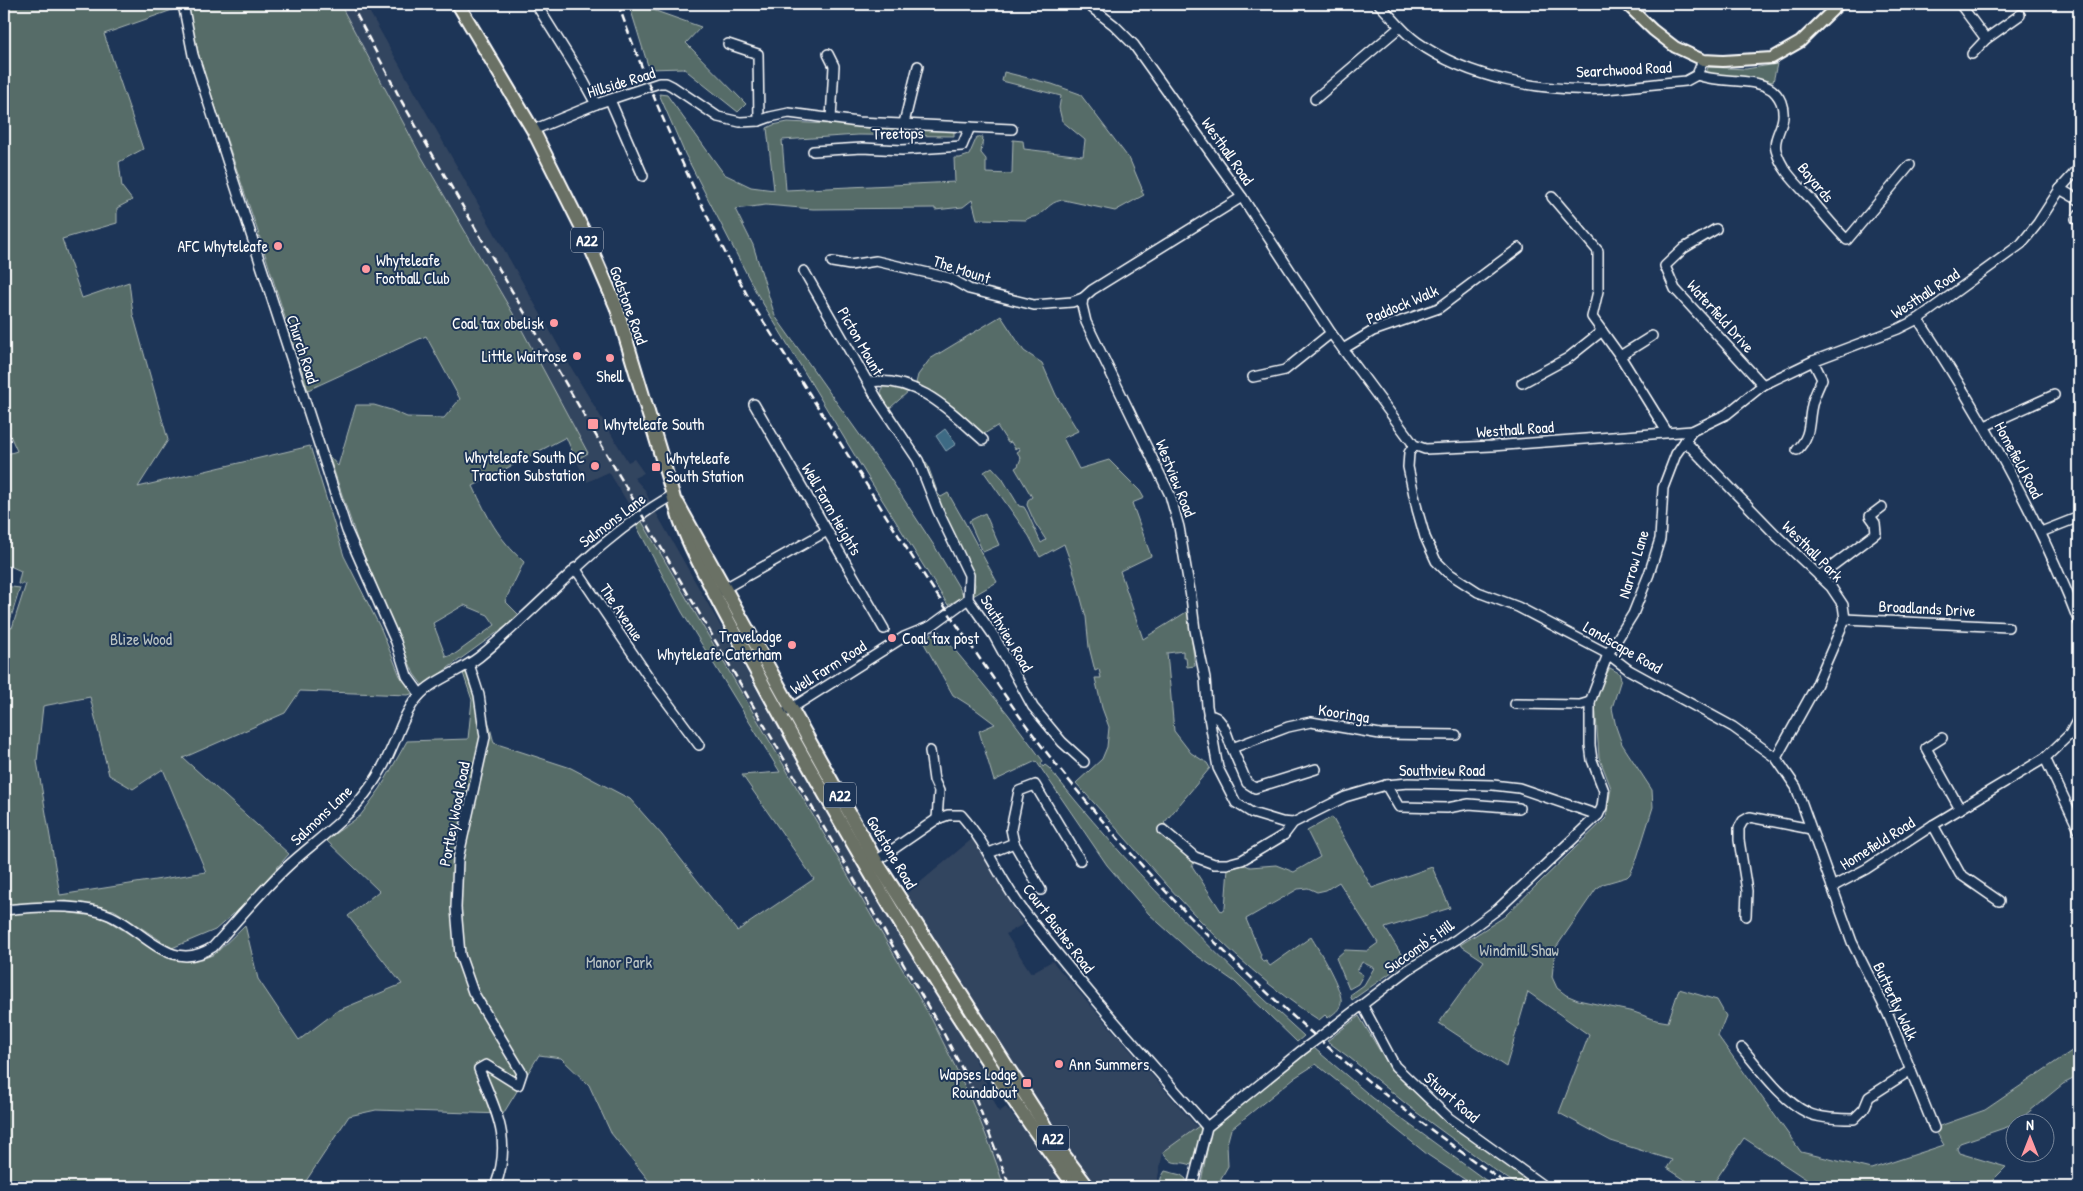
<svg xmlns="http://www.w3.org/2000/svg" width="2083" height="1191" font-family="'Patrick Hand',sans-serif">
<rect width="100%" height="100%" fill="#1d3557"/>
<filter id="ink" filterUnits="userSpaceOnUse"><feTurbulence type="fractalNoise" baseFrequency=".02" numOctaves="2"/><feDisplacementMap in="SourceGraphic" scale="10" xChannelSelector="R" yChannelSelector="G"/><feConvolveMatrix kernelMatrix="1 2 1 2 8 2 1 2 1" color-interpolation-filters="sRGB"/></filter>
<g filter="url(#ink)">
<!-- built -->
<g fill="#33445f">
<path d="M340,4H365L566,359L628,462L634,459L644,473L634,478L645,490L651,504L786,741L974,1057L999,1112L1006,1107L1063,1179L1051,1187H1004L981,1123L932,1020L641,520L634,513L609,472L587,482L576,460L587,452L515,317L420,154Z"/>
<path d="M972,839L1023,924L1006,934L1031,973L1052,961L1197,1127L1163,1152L1156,1187H1098L1091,1180L1064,1142L905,895Z"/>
</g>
<!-- green -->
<g fill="#566c68" stroke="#aab6b4" fill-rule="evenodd">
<path d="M4,4H174L175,9L104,34L143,149L119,162L122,187L132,200L117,208V223L62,239L82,298L129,282L133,314L168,440L138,487L310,446L344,556L381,629L400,676L414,693L408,695L300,691L285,713L183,758L289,854L246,903L215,930L172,948L114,910L66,901L4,907V586L20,588L8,627L12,628L26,584H18L21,571L10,566L4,567V455L17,451L4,422ZM90,697L109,775L133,789L163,769L206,872L60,895L37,761L43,706Z"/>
<path d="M185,4H340L420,154L515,317L588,453L576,460L566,437L473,486C488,518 497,537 524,562L505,601L520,616L423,686L414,674L357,539L329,456L338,466L356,405H374L391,410L407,417L444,418L460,399L426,336L308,390L258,232L203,70ZM464,605L488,615L495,625L455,654L446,657L433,623Z"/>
<path d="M629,4H636L701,27L686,43L746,104L738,112L683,68L649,69Z"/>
<path d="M1777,64L1773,82L1759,79L1706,74L1708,67L1746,69Z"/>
<path d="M1004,72L1052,84L1080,94L1130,160L1143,191H1141L1144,195L1115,211L1064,200C1052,201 1049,207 1040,214C1036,218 1030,216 1026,220L977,219L972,200L963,207L935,210V208L813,209L766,205L735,209L753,245L775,316L884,469L935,547L964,596L948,605L866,474L756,292L685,154L659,94L667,95L724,174L751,187L774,190L767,128L773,125L788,122L954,130V136L858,135L782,140L786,190L955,182L954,158H960L969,155L977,137H983L981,153L986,159V173L1012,174L1013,140L1023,141L1024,149L1083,156L1085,140L1062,121L1059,108L1061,96L1002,81Z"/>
<path d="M1001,316L1024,351L1042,363L1056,395L1078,431L1063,438L1079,469L1109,460L1140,491L1144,498L1132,503L1151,556L1120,571L1143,639L1188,611L1195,666L1187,667L1186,657H1183V651L1167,653L1174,731L1191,753L1207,763L1210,768L1164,823L1199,854L1192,866L1221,911L1225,908L1228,868L1243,864L1250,867L1276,865L1294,872L1320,857L1307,831L1332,817L1372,888L1432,867L1450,908L1385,928L1406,962L1352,1000L1350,995L1364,985L1374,968L1362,962L1357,971L1363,975L1358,984L1349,989L1336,958L1345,950L1367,951L1378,943L1339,882L1326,890L1317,892L1308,888L1298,889L1246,919L1261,955L1260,957L1263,962L1266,961L1270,966L1311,937C1318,948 1344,992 1341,1003C1340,1010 1333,1014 1328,1018L1325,1015L1319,1020C1224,960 1151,865 1076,783L1102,759L1107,747L1109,727L1102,708L1095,678H1101L1099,669L1095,671L1089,647L1086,617L1073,569L1064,544L1040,557L1029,536L984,472L992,467L1002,478L1019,506L1024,507L1027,512L1041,543L1046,540L1035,523L1027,505L1028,500L1032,497L1015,468L1018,466L1021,458L1017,452L1020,450L1018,447L1015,449L1011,442L1008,443L997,426L984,434L981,433L950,406L916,383L918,375L930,359Z"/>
<path d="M883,385L909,391L890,408L928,466L938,494L941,497L948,493L964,521L997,582L973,596L975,585L971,570L941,505L926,466L884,402L881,393Z"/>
<path d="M985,513L999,545L983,552L969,521Z"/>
<path d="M641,520L932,1020C959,1074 987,1129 1004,1187H650V1182L611,1133L589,1085L561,1058L539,1055L503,1114L376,1110L349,1116L302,1187H4V914L48,910L102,917L168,958L185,960L202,959L215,954L245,925L258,979L299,1040L337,1011L402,984L348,916L379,891L326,840L360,816L380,789L407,741L468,739L472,700L463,673H467L480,689L494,743L571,768L630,799L662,835L737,931L814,879L742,775L780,772L682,612L636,525Z"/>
<path d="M939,631L1008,714L1043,761L1041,764L1043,767L1045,765L1049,768C1126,865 1213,953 1304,1036L1297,1042L1235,982L1189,950L1149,914L1107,865L1036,761L994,781L979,731L995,724L975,709L953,695L921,638Z"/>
<path d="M1610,668L1619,673L1621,679L1612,708L1616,727L1622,744L1652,790L1653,807L1636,861L1630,874L1627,877L1603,884L1596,889L1555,949L1552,977L1557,988L1566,995L1578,1000L1634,1012L1656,1020L1668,1022L1679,989L1717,1000L1726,1016L1718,1036L1801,1152L1871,1169L1944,1145L1934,1128L1985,1110L2079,1046V1076L2063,1084L2013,1125L1960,1143L1957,1149L1959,1153L2006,1167L1986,1187H1818L1744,1138L1711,1187H1696L1667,1168L1672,1160L1611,1141L1559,1113L1589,1035L1528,992L1506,1067L1439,1023L1484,961L1460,945L1504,917L1606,818L1611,788L1599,757L1595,702L1602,682Z"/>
<path d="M1359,1016L1392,1071L1448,1123L1537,1187H1521L1499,1173L1416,1112L1350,1058L1327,1041Z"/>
<path d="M1314,1048L1373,1098L1495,1187H1476L1428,1155L1316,1064L1294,1078L1231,1129L1227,1144L1228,1166L1220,1180L1236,1183L1243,1187H1200L1211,1130L1259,1089Z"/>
<path d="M1199,1126L1202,1130L1191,1165C1176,1159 1175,1169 1163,1152Z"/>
<path d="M1165,1171L1181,1175L1186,1179V1187H1160L1161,1178Z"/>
</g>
<!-- water -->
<path fill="#3e6a84" stroke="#8ba6b5" d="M945,429L956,444L946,451L936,436Z"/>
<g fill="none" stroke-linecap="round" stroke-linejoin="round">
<!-- minor casing -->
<g stroke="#fff" stroke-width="12">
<g id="minor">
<path d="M183,4L193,55L347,531L396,642L407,676L420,694"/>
<path d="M536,4L579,73L596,104"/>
<path d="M1087,4L1114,25L1134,45L1242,197L1331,333L1414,445L1425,449L1492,446L1692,431L1727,414L1763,385L1813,361L1898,329L1918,319L2021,244L2038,223L2060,189L2079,168"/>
<path d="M1379,4C1391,16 1403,32 1417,42C1469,79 1543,92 1606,89C1632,87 1659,83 1686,81L1697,75L1703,60"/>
<path d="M1960,4L1986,39"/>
<path d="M728,44L758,54L759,121"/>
<path d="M828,54L834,66L831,119"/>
<path d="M1972,54L1986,39L2020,15"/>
<path d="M1697,75C1719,83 1752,78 1769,88C1774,90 1779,97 1781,102C1789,124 1772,134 1776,150C1782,173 1802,188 1816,205C1826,217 1836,229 1847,240L1910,165"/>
<path d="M1315,99L1400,27"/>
<path d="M610,100L643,176"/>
<path d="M904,123L918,66"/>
<path d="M533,130L596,104L659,83H666L672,86L718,117L740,122L759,121L770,117L789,113L858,122L1012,129"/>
<path d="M813,151L862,148L902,150L962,146L970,127"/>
<path d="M2060,189L2079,200"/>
<path d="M1242,197L1092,290L1083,298L1082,305L1086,322L1170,495L1179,527L1191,597L1195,630L1205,678L1207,706L1218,768L1236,803L1252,813L1282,822L1293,823"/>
<path d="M1552,197L1598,251V291L1592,317L1620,356L1667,432"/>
<path d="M2076,219L2079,215"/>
<path d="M1716,229L1684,248L1665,266L1675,289L1763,385"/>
<path d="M832,262L850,265L876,261L950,278L969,289L1034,305L1072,302L1083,298"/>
<path d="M804,271L879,402L918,460L938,511L969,575L968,599L994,636L1033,707L1062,742L1084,762"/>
<path d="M1918,319C1981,415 2038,515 2079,622"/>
<path d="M1343,349L1373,331L1439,308L1519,248"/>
<path d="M1620,356L1652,336"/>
<path d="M1253,377L1285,370L1331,333"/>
<path d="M868,382C916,375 950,411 983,440"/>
<path d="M1522,383L1568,358L1602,331"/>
<path d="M754,404L884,629"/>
<path d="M1985,426L2054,395"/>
<path d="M1685,441L1778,537L1831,587L1843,605L1845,619L1816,686L1776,758"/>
<path d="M1414,445L1409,453L1408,467L1417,509L1425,537L1436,561L1447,572L1478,592L1518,607L1608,654L1629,670L1733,727L1776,758L1796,787L1852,942L1888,1014L1934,1128"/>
<path d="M1797,450C1813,434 1807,421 1813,401C1815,394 1819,386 1822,379L1813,361"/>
<path d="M2041,532L2079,517"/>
<path d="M575,568L650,679L699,745"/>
<path d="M1819,576L1876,533L1875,523L1870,516L1882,507"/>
<path d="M720,591L827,531"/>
<path d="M1845,619L2008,627"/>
<path d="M469,664L479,695L485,737L458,859L456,908L460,955L473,992L522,1073L518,1085L486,1065L479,1069C496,1112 513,1140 495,1187"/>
<path d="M1515,704L1580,705L1590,702"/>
<path d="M787,711L904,637L931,626L968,599"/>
<path d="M1208,716C1223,714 1227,736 1232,748L1288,727L1311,722L1380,734L1456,735"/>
<path d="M1942,738L1926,748L1960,809"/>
<path d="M1232,748L1247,783L1255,788L1316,769"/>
<path d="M930,751L934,780L939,791L937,819"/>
<path d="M2045,758L2079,830"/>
<path d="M1386,785L1399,807L1447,808L1469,804L1519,808"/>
<path d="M1933,825L1960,874L1999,901"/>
<path d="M1163,830L1195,857L1214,864H1227L1242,860L1284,835L1293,823L1345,797L1386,785L1408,783L1493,785L1519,788L1598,815"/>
<path d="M1014,843L1011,829L1019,791L1035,785L1080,860"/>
<path d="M989,853L1014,843L1041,890"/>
<path d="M876,861L937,819L948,815H961C987,844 1000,880 1023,910C1081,986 1145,1056 1207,1127"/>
<path d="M1832,887L1866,869L1933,825L2045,758L2070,734L2079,717"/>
<path d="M4,910C35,907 69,904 100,912C141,923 167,977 213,947C238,920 261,891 288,866C314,842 343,823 365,794C376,780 386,762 393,745C400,730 405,712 417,698C433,679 460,672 479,657C545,603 598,537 673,495"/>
<path d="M1746,916L1747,891L1739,840V828L1743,821L1750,817L1811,829"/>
<path d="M1363,1006L1395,1066L1449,1118L1545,1187"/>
<path d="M1332,1028L1409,969L1457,939L1498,909L1574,838L1598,815L1602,807L1604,791L1592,760L1590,745V702L1608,654L1633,614L1649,574L1660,539L1663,488L1676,454L1692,431"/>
<path d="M1742,1048C1760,1069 1782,1101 1808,1113C1817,1118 1843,1119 1854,1119L1864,1109L1869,1097L1911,1070"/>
<path d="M1192,1187L1207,1127L1301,1051"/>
</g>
</g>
<!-- major casing -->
<g stroke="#fff" stroke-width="14">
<path id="major" d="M1626,4L1653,30L1675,47L1703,60L1723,61L1772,58L1800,42L1839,4"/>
</g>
<!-- highway casing -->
<g stroke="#fff" stroke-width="16">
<g id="highway">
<path d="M458,4L533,130L583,230L616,306L673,495C680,526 693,552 708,581C726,618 747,654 767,691C860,860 960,1031 1075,1187"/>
<path d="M678,504L876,861L1061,1151L1088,1187"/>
</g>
</g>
<!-- minor -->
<use href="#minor" stroke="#1d3557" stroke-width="9"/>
<!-- major -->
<use href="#major" stroke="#6b7165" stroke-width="10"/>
<!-- highway -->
<use href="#highway" stroke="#6b7165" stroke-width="12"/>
<!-- rail -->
<g stroke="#fff" stroke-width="2.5" stroke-dasharray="8 4" stroke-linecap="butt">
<path d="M351,4L402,102L944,1034L971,1086L1010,1187"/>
<path d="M618,4C655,106 700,208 752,304C826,417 895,535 972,647C996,683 1021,719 1047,753C1145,878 1259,993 1383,1093C1425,1126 1468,1157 1511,1187"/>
</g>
<!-- minor-bridge casing -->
<g stroke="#fff" stroke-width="12" stroke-linecap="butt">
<path id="minor-bridge" d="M1301,1051L1332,1028"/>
</g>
<!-- minor-bridge -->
<use href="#minor-bridge" stroke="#1d3557" stroke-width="9"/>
</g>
</g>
<!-- markers -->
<g fill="#ff9aa2" stroke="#1d3557" stroke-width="2">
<circle cx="278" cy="246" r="5"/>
<circle cx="366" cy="269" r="5"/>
<circle cx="554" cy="323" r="5"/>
<circle cx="577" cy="356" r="5"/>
<circle cx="610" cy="358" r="5"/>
<rect x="587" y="418" width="12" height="12" rx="2.5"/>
<circle cx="595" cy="466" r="5"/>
<rect x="651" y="462" width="10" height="10" rx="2.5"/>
<circle cx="892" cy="638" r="5"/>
<circle cx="792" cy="645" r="5"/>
<circle cx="1059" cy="1064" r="5"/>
<rect x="1022" y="1078" width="10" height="10" rx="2.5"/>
</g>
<g text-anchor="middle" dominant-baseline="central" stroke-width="4" stroke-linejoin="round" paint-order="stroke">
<!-- shield labels -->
<g fill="#1d3557" stroke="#bbc2cd" stroke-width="1">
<rect x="571" y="227.5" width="32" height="25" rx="4"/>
<rect x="824" y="782.5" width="32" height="25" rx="4"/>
<rect x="1037" y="1125.5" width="32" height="25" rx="4"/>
</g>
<g font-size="15" font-weight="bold" fill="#fff">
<text x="587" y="240">A22</text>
<text x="840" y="795">A22</text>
<text x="1053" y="1138">A22</text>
</g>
<!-- street labels -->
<g font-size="16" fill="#fff" stroke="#1d3557">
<text transform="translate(1624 69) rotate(-3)">Searchwood Road</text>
<text transform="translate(621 82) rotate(-17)">Hillside Road</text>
<text transform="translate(898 133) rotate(-1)">Treetops</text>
<text transform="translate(1228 151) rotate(55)">Westhall Road</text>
<text transform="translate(1816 182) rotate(50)">Bayards</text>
<text transform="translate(962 269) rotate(18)">The Mount</text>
<text transform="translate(1925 293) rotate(-33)">Westhall Road</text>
<text transform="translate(1402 304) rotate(-23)">Paddock Walk</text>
<text transform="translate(629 305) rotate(70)">Godstone Road</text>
<text transform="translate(1721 316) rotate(48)">Waterfield Drive</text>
<text transform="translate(861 341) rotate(60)">Picton Mount</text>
<text transform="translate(303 349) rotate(72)">Church Road</text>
<text transform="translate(1515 429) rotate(-4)">Westhall Road</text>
<text transform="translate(2019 460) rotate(62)">Homefield Road</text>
<text transform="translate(1176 478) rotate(68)">Westview Road</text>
<text transform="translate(832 509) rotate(60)">Well Farm Heights</text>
<text transform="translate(612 520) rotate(-37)">Salmons Lane</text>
<text transform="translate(1813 551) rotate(45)">Westhall Park</text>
<text transform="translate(1633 564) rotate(-73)">Narrow Lane</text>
<text transform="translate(1927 608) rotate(3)">Broadlands Drive</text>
<text transform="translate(622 612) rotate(56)">The Avenue</text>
<text transform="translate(1007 633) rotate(59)">Southview Road</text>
<text transform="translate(1623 647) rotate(30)">Landscape Road</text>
<text transform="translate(828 667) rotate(-32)">Well Farm Road</text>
<text transform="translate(1344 713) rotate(9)">Kooringa</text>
<text x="1442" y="770">Southview Road</text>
<text transform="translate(454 814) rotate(-79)">Portley Wood Road</text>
<text transform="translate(321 815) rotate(-44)">Salmons Lane</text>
<text transform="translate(1877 843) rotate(-32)">Homefield Road</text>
<text transform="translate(892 852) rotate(59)">Godstone Road</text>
<text transform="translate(1059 928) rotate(53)">Court Bushes Road</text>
<text transform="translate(1419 946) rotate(-35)">Succomb's Hill</text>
<text transform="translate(1896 1001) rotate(65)">Butterfly Walk</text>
<text transform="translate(1452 1097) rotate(41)">Stuart Road</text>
</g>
<!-- poi labels -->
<g font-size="16" fill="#fff" stroke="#1d3557" text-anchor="end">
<text x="268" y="246">AFC Whyteleafe</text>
<text x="376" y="260" text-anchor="start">Whyteleafe<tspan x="376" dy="18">Football Club</tspan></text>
<text x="544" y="323">Coal tax obelisk</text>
<text x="567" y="356">Little Waitrose</text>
<text x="610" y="376" text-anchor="middle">Shell</text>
<text x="604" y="424" text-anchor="start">Whyteleafe South</text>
<text x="585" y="457">Whyteleafe South DC<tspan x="585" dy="18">Traction Substation</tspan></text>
<text x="666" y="458" text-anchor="start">Whyteleafe<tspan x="666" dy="18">South Station</tspan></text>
<text x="782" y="636">Travelodge<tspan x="782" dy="18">Whyteleafe Caterham</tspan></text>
<text x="902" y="638" text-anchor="start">Coal tax post</text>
<text x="1069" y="1064" text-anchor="start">Ann Summers</text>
<text x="1017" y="1074">Wapses Lodge<tspan x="1017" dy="18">Roundabout</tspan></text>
</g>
<!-- park labels -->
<g font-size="16" fill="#bbc4c3" stroke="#1d3557">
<text x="141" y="639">Blize Wood</text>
<text x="1519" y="950">Windmill Shaw</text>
<text x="619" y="962">Manor Park</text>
</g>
</g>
<!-- margin -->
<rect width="2083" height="1191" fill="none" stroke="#1d3557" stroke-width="20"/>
<rect x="10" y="10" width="2063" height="1171" fill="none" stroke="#fff" stroke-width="2" filter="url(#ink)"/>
<!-- north arrow -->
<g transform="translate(2030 1138)"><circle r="24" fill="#1d3557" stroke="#77869a"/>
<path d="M0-4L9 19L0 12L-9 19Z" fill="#ff9aa2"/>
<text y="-8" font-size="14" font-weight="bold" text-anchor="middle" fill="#ffffff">N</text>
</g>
</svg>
